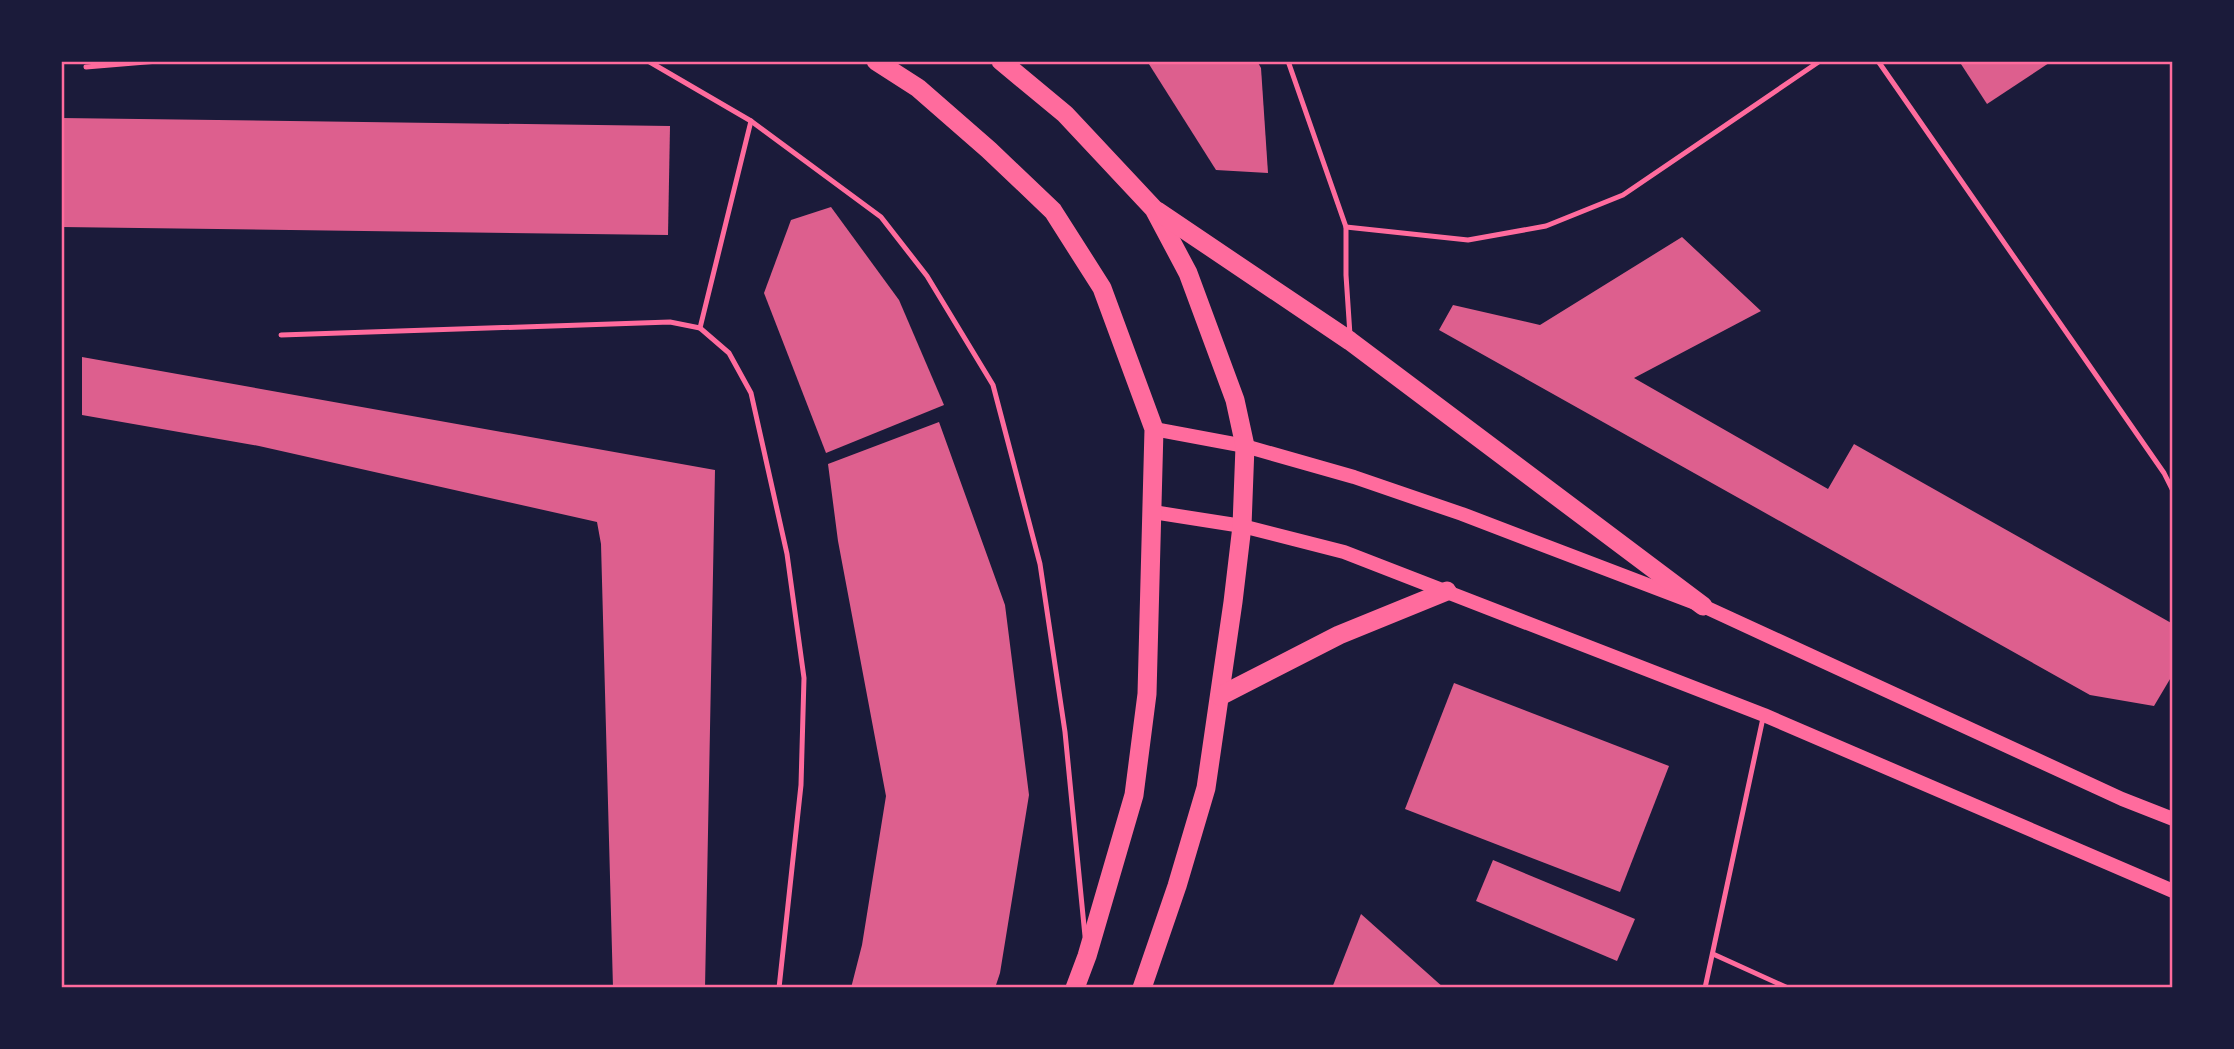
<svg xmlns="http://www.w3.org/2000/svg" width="2234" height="1049" font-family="Overpass,sans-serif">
<rect width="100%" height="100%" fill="#1b1b3a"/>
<!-- building -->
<g fill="#dd5f8e">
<path d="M1147,61H1257L1261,68L1268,173L1216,170Z"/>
<path d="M1959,61H2052L1987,104Z"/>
<path d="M61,118L670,126L668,235L61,227Z"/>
<path d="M831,207L899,300L944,405L826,453L764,293L791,220Z"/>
<path d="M1682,237L1761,311L1634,378L1828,489L1854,444L2173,624V674L2154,706L2090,695L1439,330L1453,305L1540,325Z"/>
<path d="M82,357L715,470L705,988H613L601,544L597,522L259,446L82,415Z"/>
<path d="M939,422L1005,605L1029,795L1000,973L995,988H851L862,945L886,796L838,541L828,464Z"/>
<path d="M1454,683L1669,766L1620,892L1405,809Z"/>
<path d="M1493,860L1635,919L1617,961L1476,901Z"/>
<path d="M1361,914L1444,988H1332Z"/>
</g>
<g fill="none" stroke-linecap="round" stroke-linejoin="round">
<!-- service -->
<g stroke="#ff6b9d" stroke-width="5">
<path d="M648,61L751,121L881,217L927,276L993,385L1040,564L1065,732L1085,936"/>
<path d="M1288,61L1346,227V275L1350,335"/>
<path d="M1878,61L2164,473L2173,491"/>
<path d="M86,67L158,61"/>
<path d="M751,121L700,328L729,353L751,393L787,554L804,678L801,785L779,988"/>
<path d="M1346,227L1468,240L1546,226L1623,195L1820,61"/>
<path d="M281,335L670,322L700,328"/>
<path d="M1713,954L1788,988"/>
<path d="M1705,988L1763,718"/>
</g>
<!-- secondary -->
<g stroke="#ff6b9d" stroke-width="14">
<path d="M1154,429L1245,446L1354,477L1462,514L1703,606L2122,799L2173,819"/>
<path d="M1153,512L1242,526L1344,552L1764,715L2173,891"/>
</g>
<!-- trunk -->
<g stroke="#ff6b9d" stroke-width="19">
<path d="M876,61L918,88L989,150L1053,211L1102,288L1154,429L1147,694L1134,795L1087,956L1075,988"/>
<path d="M1001,61L1065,114L1154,209L1188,273L1235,400L1245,446L1242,526L1233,602L1206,788L1177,886L1142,988"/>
<path d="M1157,211L1350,341L1703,606"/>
<path d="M1220,696L1339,635L1447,591"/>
</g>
</g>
<!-- border -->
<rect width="2234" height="1049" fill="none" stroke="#1b1b3a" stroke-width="126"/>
<rect x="63" y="63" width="2108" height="923" fill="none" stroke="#ff6b9d" stroke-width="2.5"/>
</svg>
